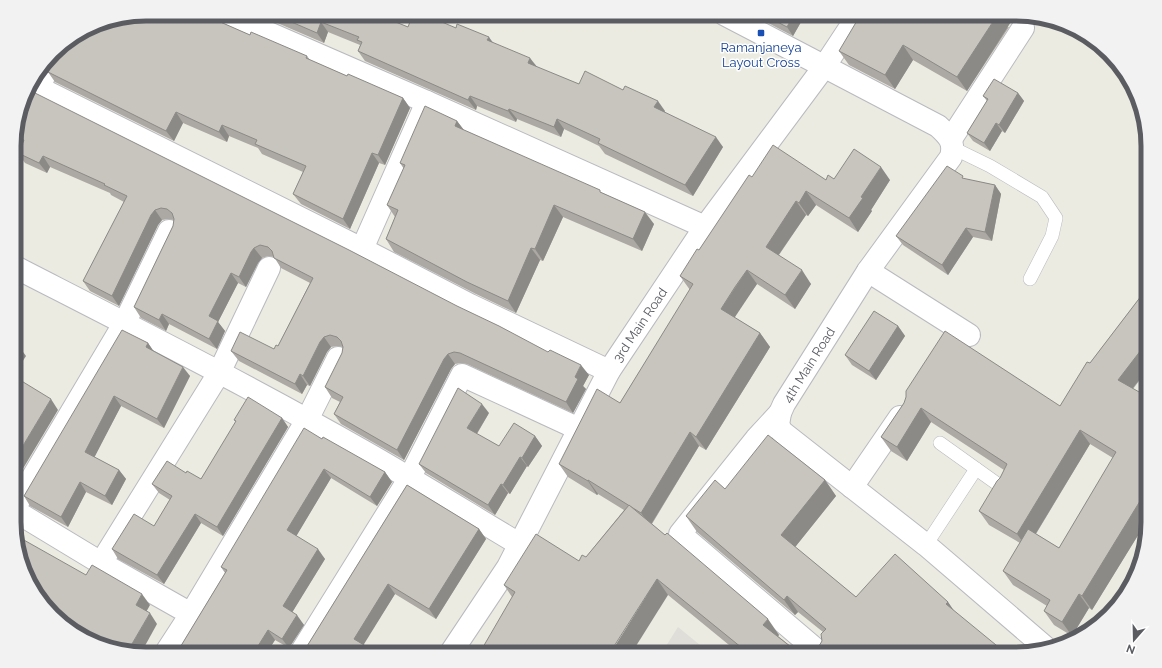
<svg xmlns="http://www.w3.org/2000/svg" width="1162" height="668" font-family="Raleway,sans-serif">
<rect width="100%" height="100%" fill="#ecebe1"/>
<!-- industrial -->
<path fill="#e0ded9" d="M678,627L711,654H661Z"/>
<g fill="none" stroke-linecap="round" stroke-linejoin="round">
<!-- service casing -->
<g stroke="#b9bac0" stroke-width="14">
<g id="service">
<path d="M953,148L990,166L1042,197L1056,218L1052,236L1030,279"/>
<path d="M940,443L1003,488"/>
<path d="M926,545L976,469"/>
</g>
</g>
<!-- minor casing -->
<g stroke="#b9bac0" stroke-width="24">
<g id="minor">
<path d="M225,14L427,102L705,227"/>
<path d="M31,84L362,249L470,305L609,371"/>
<path d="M39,88L53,55"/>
<path d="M951,139L1023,28"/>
<path d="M362,249L427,102"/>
<path d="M15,267C132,327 249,386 363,451C416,481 467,513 519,544"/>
<path d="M868,271L969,335"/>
<path d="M780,413L756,439L680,534L821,654"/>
<path d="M852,487L900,417"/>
<path d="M15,507L124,324L169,231"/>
<path d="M15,511L101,563L191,614L165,654"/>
<path d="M101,563L219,373L269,268"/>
<path d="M191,614L307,420L338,358"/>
<path d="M300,654L409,479L462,375L579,429"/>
<path d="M450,654L508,567L609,371L705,227L824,67L859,14"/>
</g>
</g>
<!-- tertiary casing -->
<g stroke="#b9bac0" stroke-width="24">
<path id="tertiary" d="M724,14L938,126C949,136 955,142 951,157L868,271L784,404L780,413L778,425L782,432L926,545L1045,647"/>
</g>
<!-- service -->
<use href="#service" stroke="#fff" stroke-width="13"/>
<!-- minor -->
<use href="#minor" stroke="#fff" stroke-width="22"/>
<!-- tertiary -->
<use href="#tertiary" stroke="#fff" stroke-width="22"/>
</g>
<!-- wall -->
<g fill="#aca9a4" fill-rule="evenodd">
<path d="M264,14H376L408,27L492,42L536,67L579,84L665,111L664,112L723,147L693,196L605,154L599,146L564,129L561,137L517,119L516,122L477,106L476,110L365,61L358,51L360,45L328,32L324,43L268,19Z"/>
<path d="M751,14H801L798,18L801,22L793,36Z"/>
<path d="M209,15L211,18L250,35L307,56L310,60L347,76L403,98L410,108L385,165L379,163L350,229L301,204L293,194L303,172L262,154L258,148L229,136L227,142L183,123L174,141L55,82L48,72Z"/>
<path d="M1009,27L967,91L913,60L895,89L849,65L839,51Z"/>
<path d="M1018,93L1024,101L1005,133L1002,131L990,151L973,141L967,133L987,101L983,96Z"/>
<path d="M457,121L464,130L602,193L654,224L642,251L563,217L543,261L540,260L516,313L476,294L394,252L386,239L395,217L387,205L404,169L400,163Z"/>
<path d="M15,129L589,375L583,386L586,389L573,413L467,364L461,363L455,364L451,369L404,460L341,424L334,414L340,402L332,398L325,387L342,353L343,347L337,346L331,347L327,352L310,386L307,385L302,394L239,361L231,351L274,349L278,346L310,283L281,268L274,257L268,256L262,258L258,263L246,287L238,283L218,322L225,331L217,349L169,324L166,331L141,318L134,307L173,226L174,220L168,219L162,220L158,225L119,306L90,291L83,281L124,202L111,195L110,193L50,167L47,173L25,163L18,153L21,146L15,143Z"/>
<path d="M752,177L826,180L834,179L890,180L871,210L872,211L858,232L816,205L808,216L806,215L779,255L811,284L795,309L757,284L745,301L734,317L760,333L770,347L706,450L699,446L652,524L779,635L778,636L800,654H740L668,595L512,597L504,585L579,561L586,557L624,510L598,494L597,495L568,477L559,464L620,403L690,290L680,276L699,250Z"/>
<path d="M965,179L995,185L1001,194L992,241L973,237L948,275L903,245L896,236Z"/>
<path d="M1148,287V369L1133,389L1148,397V519L1092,610L1089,608L1072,636L1054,625L1044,611L1047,606L1013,585L1003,571L1020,543L989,525L979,511L1000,478L1004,470L931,422L907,461L891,451L881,437L904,403L1060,406L1090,363ZM1090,444L1113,458L1059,548L1036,534Z"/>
<path d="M898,326L905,336L876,380L852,365L845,355Z"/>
<path d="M148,343L153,351L190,376L164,428L121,406L94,457L119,470L126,479L112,505L86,492L68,527L30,506L24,496Z"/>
<path d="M489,413L477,434L499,446L535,436L542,446L528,467L527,466L510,494L508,493L495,515L426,473L419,464Z"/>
<path d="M282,418L288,427L223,536L201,523L164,584L118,559L112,549L154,526L170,500L159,493L152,484L186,473L201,479L236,422L234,420Z"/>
<path d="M322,439L385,472L392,482L377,506L331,478L296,536L325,559L292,612L304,625L289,648L275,640L266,654H170H176L225,573L221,567Z"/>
<path d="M825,480L836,496L795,547L856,597L948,602L953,610L814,650L819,646L822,641L823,632L798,612L795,615L697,532L686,516L725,489Z"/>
<path d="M407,485L479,529L486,539L436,619L395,594L363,644L304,651Z"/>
</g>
<!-- shaded-wall -->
<g fill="#8c8a86">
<path d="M793,14H801L798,18L801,22L793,36L787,27Z"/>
<path d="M998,14H1016L967,91L957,77Z"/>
<path d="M321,22L328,32L324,43L317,33Z"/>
<path d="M489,37L496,47L487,40Z"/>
<path d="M903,45L913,60L895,89L885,75Z"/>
<path d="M530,58L538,68L528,63Z"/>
<path d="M1018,93L1024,101L1005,133L999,125Z"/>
<path d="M470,96L477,106L476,110L468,100Z"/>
<path d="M403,98L410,108L385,165L378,155Z"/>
<path d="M658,101L665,111L662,118L654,107Z"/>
<path d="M509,109L517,119L516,122L508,111Z"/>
<path d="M176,112L183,123L174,141L166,131Z"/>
<path d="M557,119L564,129L561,137L554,127Z"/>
<path d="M457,121L466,133L455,126Z"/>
<path d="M996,123L1002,131L990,151L984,143Z"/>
<path d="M222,125L229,136L227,142L219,132Z"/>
<path d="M716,137L723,147L693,196L685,185Z"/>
<path d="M372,153L379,163L350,229L343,219Z"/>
<path d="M43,156L50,167L47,173L39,163Z"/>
<path d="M881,167L890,180L871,210L872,211L858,232L849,218L861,197Z"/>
<path d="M995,185L1001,194L992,241L985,232Z"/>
<path d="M806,191L816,205L808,216L799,203Z"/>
<path d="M796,201L806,215L775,260L766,247Z"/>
<path d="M554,205L563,217L543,261L535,249Z"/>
<path d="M155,210L162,220L158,225L119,306L112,296L151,215Z"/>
<path d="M645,212L654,224L642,251L633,239Z"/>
<path d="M966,228L973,237L948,275L942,265Z"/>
<path d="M254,248L262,258L258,263L246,287L239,277L251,252Z"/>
<path d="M531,248L540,260L516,313L508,301Z"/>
<path d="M747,270L757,284L731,323L721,309Z"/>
<path d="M802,270L811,284L795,309L785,295Z"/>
<path d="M231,273L238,283L218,322L225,331L217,349L209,339V316Z"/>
<path d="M162,314L169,324L166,331L159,320Z"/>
<path d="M898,326L905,336L876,380L869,371Z"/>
<path d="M760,333L770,347L706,450L696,437Z"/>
<path d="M324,337L331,347L327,352L310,386L303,376L320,342Z"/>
<path d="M1148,341V369L1128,394L1118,380Z"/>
<path d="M148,343L155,353L146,347Z"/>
<path d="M18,345L26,356L15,373V350Z"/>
<path d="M448,354L455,364L451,369L404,460L397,450L444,359Z"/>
<path d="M581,365L589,375L583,386L586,389L573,413L566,402L575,377Z"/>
<path d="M183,367L190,376L164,428L157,419Z"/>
<path d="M300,374L307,385L302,394L295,384Z"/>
<path d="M114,396L121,406L92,462L85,452Z"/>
<path d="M51,399L58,410L15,482V459Z"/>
<path d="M482,404L489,413L474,438L467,428Z"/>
<path d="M921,408L931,422L907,461L897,447Z"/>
<path d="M282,418L288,427L223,536L217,527Z"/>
<path d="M1080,430L1090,444L1027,548L1017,534Z"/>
<path d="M690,432L699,446L650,526L641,513Z"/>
<path d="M535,436L542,446L528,467L522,458Z"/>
<path d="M520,457L527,466L510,494L503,485Z"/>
<path d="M324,469L331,478L294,540L287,530Z"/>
<path d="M119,470L126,479L112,505L105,496Z"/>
<path d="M385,472L392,482L377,506L370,497Z"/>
<path d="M588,480L598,494L597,495L588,481Z"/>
<path d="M825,480L836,496L792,551L781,535Z"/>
<path d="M80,482L86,492L68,527L61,517Z"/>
<path d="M501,484L508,493L495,515L488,505Z"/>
<path d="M1148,488V519L1092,610L1082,596Z"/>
<path d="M195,514L201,523L164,584L157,575Z"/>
<path d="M479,529L486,539L436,619L429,609Z"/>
<path d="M318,549L325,559L290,616L283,606Z"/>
<path d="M657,579L668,595L631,654H610Z"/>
<path d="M388,584L395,594L361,649L354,639Z"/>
<path d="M142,594L150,605L144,616L136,605Z"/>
<path d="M1079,594L1089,608L1072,636L1062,622Z"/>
<path d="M787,596L798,612L795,615L784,600Z"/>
<path d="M948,602L959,618L946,604Z"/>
<path d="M150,613L157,624L141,653L129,649Z"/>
<path d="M297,615L304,625L289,648L282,639Z"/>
<path d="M768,619L779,635L774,641L763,625Z"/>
<path d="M268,630L275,640L266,654H253Z"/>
</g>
<!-- building -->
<g fill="#c8c5bf" stroke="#8c8a86">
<path d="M146,14H206L209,15V17L250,35L251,32L307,56L306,58L347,76L348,74L403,98L378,155L372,153L343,219L293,194L306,166L255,144L257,140L222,125L219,132L176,112L166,131L48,72L57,49L59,47L96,24Z"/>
<path d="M273,14H376L408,27L413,14H423L456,28L457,24L489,37L487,40L530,58L528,63L579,84L585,71L623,90L625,86L658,101L654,107L716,137L685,185L598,143L600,139L557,119L554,127L509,109L508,111L470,96L468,100L358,51L362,42L357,40L359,37L321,22L317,33Z"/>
<path d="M762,14H794L787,27Z"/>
<path d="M861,14H998L957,77L903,45L885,75L839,51Z"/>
<path d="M994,79L1018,93L999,125L996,123L984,143L967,133L988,99L983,96Z"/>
<path d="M27,89L349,250L457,306L499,326L548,352L550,350L581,365L575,377L578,379L566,402L460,353L454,352L448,354L444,359L397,450L334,414L343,397L325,387L342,353L343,347L341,341L337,337L330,335L324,337L320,342L303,376L300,374L295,384L231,351L240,332L274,349L276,345L278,346L313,278L274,258L272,251L268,247L260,245L254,248L251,252L239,277L231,273L209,316L218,321L209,339L162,314L159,320L134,307L173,226L174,219L172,213L167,209L161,208L155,210L151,215L112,296L83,281L127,196L104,185L105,184L43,156L39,163L18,153L24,140L15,136V129Z"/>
<path d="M425,106L457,121L455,126L600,190V192L645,212L633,239L554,205L535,249L531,248L508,301L467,282L386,239L398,210L387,205L405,165L400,163Z"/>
<path d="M773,145L826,180L828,175L834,179L854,149L881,167L861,197L863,198L849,218L806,191L799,203L796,201L766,247L802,270L785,295L747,270L735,287L721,309L760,333L696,437L690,432L641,513L588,480V481L559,464L597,389L620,403L693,284L680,276L697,249L699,250L749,175L752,177Z"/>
<path d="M947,166L963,176L962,178L995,185L985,232L966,228L942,265L896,236Z"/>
<path d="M1148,287V320L1146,323L1148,324V341L1118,380L1148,397V488L1082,596L1079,594L1062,622L1044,611L1050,600L1003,571L1028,529L1059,548L1116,452L1080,430L1017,534L979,511L997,481L1000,478L1007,464L921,408L897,447L881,437L904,403L906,397V391L945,331L1060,406L1087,362L1090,363Z"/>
<path d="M874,311L898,326L869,371L845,355Z"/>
<path d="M122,330L148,343L146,347L183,367L157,419L114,396L85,452L119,470L105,496L80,482L61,517L24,496Z"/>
<path d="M15,344L18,345L15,350Z"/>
<path d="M15,377L51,399L15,459Z"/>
<path d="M458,388L482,404L467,428L499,446L514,423L535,436L522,458L520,457L503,485L501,484L488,505L419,464Z"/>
<path d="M248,397L282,418L217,527L195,514L157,575L112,549L134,514L154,526L172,496L152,484L167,461L186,473L187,471L201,479L236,421L234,420Z"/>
<path d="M304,428L322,439L323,437L385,472L370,497L324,469L287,530L318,549L283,606L297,615L282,639L268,630L253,654H170L171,651L176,654L227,570L221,567Z"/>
<path d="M768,435L825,480L781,535L856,597L895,554L948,602L946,604L1007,654H803L806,650H814L819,646L822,641L821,634L826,629L787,596L784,600L686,516L715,480L725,489Z"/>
<path d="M407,485L479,529L429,609L388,584L354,639L379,654H300L304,651Z"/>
<path d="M629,505L665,535L667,533L768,619L763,625L800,654H745L747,652L657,579L609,654H610H479L515,592L504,585L536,534L579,561L582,555L586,557Z"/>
<path d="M15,535L86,575L92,565L142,594L136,605L150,613L129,649L80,636L36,595L15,539Z"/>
</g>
<!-- markers -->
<rect fill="#1a4fb4" stroke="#fff" stroke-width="1.5" x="757" y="29" width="8" height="8" rx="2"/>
<g text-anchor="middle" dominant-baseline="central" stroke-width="3" stroke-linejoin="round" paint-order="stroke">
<!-- transit labels -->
<g font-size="13" fill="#164399" stroke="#fff">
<text x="761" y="47">Ramanjaneya<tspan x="761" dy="15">Layout Cross</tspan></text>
</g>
<!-- street labels -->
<g font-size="13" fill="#5a5c62" stroke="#fff">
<text transform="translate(640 325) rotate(-56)">3rd Main Road</text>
<text transform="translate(809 365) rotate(-58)">4th Main Road</text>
</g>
</g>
<!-- crop -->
<path d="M0 0H1162V668H0ZM146 21H1016A125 125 0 0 1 1141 146V522A125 125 0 0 1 1016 647H146A125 125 0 0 1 21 522V146A125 125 0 0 1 146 21Z" fill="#f2f2f2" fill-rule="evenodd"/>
<path fill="none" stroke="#5a5c62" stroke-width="5" d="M146 21H1016A125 125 0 0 1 1141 146V522A125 125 0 0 1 1016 647H146A125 125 0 0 1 21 522V146A125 125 0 0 1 146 21Z"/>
<!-- north arrow -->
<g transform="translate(1134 640) rotate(200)" stroke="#ffffff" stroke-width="3" paint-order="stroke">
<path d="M0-3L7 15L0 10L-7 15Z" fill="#5a5c62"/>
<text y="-6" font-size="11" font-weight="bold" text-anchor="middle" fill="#5a5c62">N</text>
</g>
</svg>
